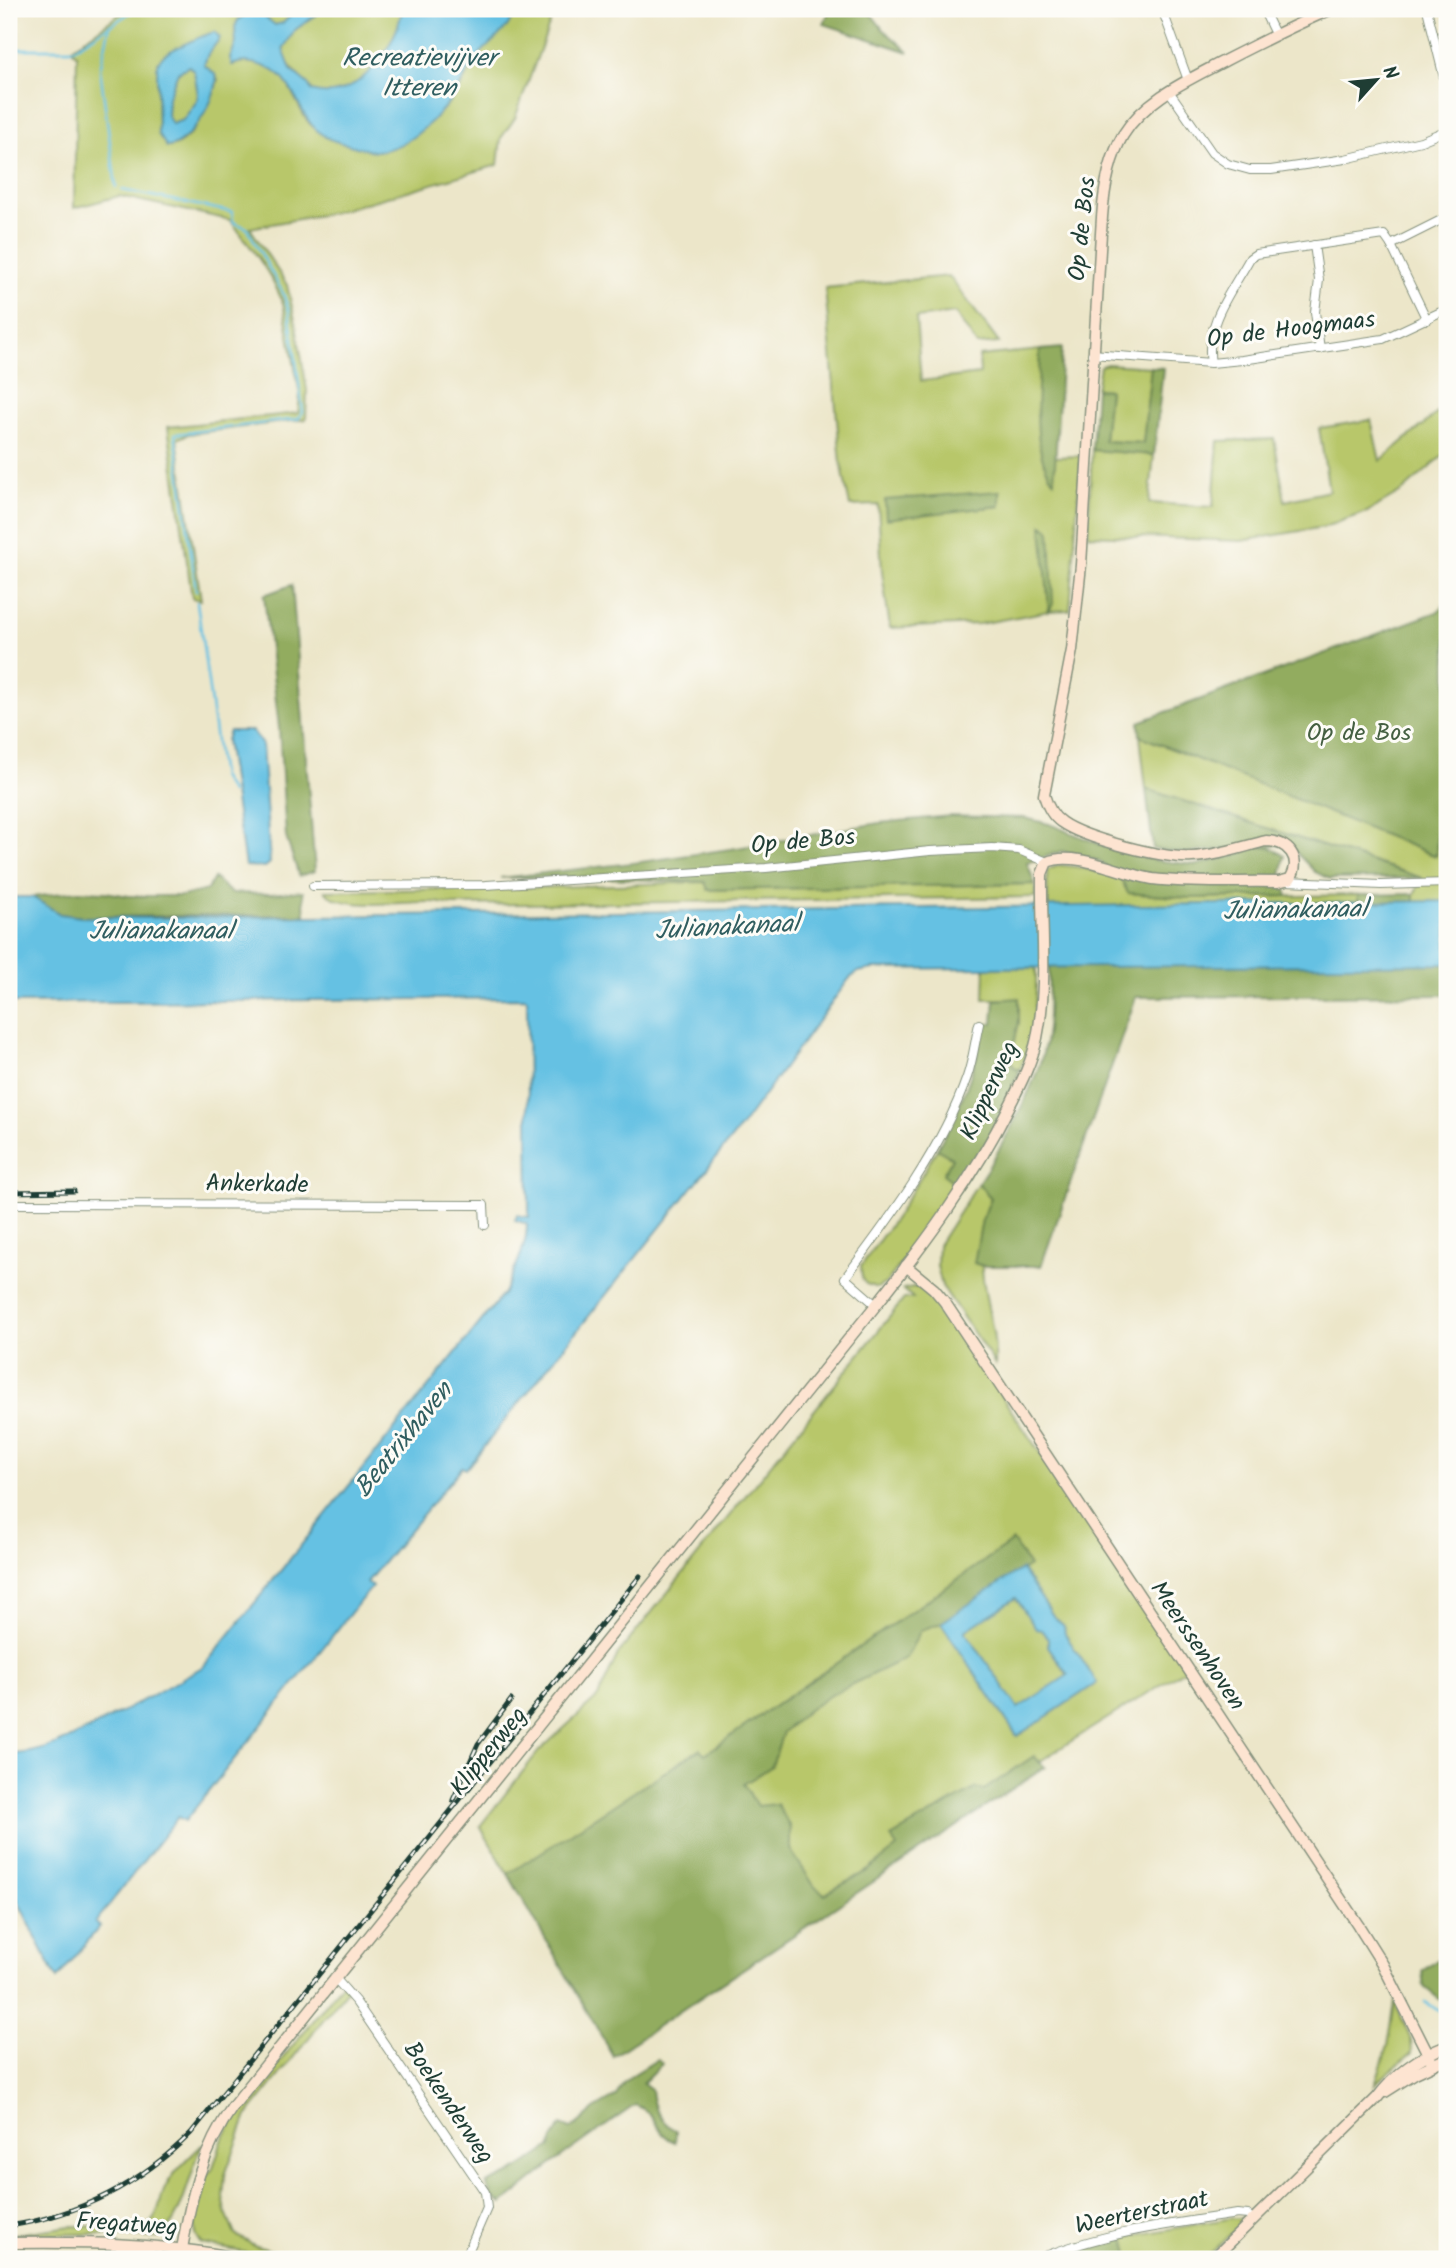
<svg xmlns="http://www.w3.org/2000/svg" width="1456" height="2268" font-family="Kalam,sans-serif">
<rect width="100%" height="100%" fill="#fdfcf7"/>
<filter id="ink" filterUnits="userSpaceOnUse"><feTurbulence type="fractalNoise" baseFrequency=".0143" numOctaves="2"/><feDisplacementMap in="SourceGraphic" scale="14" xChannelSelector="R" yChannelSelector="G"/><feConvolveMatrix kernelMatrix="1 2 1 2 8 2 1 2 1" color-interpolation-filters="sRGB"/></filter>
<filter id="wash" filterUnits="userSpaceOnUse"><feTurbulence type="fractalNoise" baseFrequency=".00686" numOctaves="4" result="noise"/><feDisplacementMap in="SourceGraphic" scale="28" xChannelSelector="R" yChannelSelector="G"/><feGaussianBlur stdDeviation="1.57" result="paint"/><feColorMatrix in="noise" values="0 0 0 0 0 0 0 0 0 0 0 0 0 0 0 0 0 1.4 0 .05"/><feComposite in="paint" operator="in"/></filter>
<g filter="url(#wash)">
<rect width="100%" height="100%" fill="#ece6c9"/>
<!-- green -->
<g fill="#b8c76a" stroke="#6c824f" stroke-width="2" fill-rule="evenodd">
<path d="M127,9H298L283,23L275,25L258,12L251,11L238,20L235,27L236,43L230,58L233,65C245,60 252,63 264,66C291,74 294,104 309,123C318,134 359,148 373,150C401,155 439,116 455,95C465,82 469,67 480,54C492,38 511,29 516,9H555L515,118L501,138L498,165L331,213L250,228L287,285L296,325L307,390L306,419L188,434L177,439L201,600L192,598L168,427L298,413L300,395L283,303C271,272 250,246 230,220L119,196L74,208L77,55L71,49ZM195,40L218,41L208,54L204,65L218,79C214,99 190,148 167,147L158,134L157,64L164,55Z"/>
<path d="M324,9H402C398,44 360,100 318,93C310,92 309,84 303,80C292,71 287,63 283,49L295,30Z"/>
<path d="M189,66L194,71L198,94L197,101L183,120L172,124L167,115L168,97L178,72Z"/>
<path d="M949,276L999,343L977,345L955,313L916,318L921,381L980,374L979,356L1040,350L1039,437L1053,480L1055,457L1081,456L1070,610L1049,611L979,624L890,628L882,572L878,505L850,506L841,463L825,288ZM1000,491V506L940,512L885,501Z"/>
<path d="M1107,364L1151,367L1143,443L1104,441L1109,390L1096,389L1100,366Z"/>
<path d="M1447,405V452L1403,491L1367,512L1324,527L1241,541L1088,535L1092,450L1154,455L1149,503L1213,507L1218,441L1274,439L1285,501L1329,491L1319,428L1371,420L1380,461Z"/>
<path d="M1447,701V901L1414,902V894L1422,878L1146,789L1140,736L1436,856Z"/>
<path d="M1060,865L1077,867L1120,877L1128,893L1189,898L1358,895V902L1048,907L1047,870Z"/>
<path d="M706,882L708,890L1035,884V897L453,905C446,904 438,902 431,902C407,901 340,912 325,891L523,888Z"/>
<path d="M985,968H1036C1037,1005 1033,1034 1020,1070L1014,1068L1010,1060L1019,1022V999H984Z"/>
<path d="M937,1149L952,1158L960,1187L886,1283L877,1288L866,1284L862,1279L861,1266L900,1211Z"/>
<path d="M978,1183L991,1198L982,1220L975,1263L982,1266C983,1299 997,1330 995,1364L942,1286L937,1266L938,1245Z"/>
<path d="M913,1287L923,1288L936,1299L1186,1669L1062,1747L761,1944L510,1873L508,1874L480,1826L539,1751L598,1697L618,1654L904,1299L913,1298L903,1289ZM1021,1569L1054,1617L1064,1626L1065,1634L1097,1683L1017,1736L941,1623Z"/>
<path d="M1015,1598L1048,1638V1646L1068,1676L1018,1709L965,1631Z"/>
<path d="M346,1979L349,1987L247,2116L225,2175L223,2197L227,2216L235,2235L256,2246L273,2251L268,2257L202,2244L196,2235L195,2225L198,2198L207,2174L212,2170L223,2138L240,2111Z"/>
<path d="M1395,2002L1411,2040L1412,2053L1375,2084L1388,2046Z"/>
<path d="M203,2144C189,2172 183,2222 158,2238L93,2234L9,2235L71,2226L144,2227C159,2221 159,2201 165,2188C173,2172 190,2157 203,2144Z"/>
<path d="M1232,2218H1240L1242,2223L1205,2259H1130L1125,2237Z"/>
</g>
<!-- forest -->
<g fill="#92ac5e" stroke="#587449" stroke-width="2">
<path d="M830,9H867L883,29L909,52L824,24Z"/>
<path d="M1062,348L1054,481C1029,452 1039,386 1040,350Z"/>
<path d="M1151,367L1163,368L1154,455L1092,450L1096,389L1109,390L1104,441L1143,443Z"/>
<path d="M1000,491V506L886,519L885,500Z"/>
<path d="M1042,525L1050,529L1053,604L1049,611Z"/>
<path d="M292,585L315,871L299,876L286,837L279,728L264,595Z"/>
<path d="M1447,603V701L1436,856L1140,736L1139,722L1437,612Z"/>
<path d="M1146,789L1422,878L1330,879L1315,872L1288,844L1185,853L1153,849Z"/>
<path d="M950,816L1025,818L1049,824L1114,850L1154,860L1197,865L1236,855L1256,847H1270L1285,856L1281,875L1288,896L1189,898L1128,893L1120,877L1099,861L1062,851L1027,863L1035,884L708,890L705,882L580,877L500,878L641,862L737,848L879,823Z"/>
<path d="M214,878L231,893L270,894L303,891L305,915L82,917L60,914L32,897L77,891L105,892L129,896H183L207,890Z"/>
<path d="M1414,894V902H1358V895Z"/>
<path d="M1447,964V995L1136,997L1041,1266H983L974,1263L982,1220L991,1198L978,1183C1000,1151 1033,1090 1043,1053C1050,1024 1048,996 1049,967Z"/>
<path d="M1019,998V1022L1010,1060L1014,1067L1020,1070L990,1137L960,1187L943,1174L952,1158L937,1149C961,1105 975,1073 984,1023H993L995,1000Z"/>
<path d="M1013,1541L1029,1566L941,1623L921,1630L906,1658L832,1694L807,1711L783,1732L772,1766L744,1784L757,1806L777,1804L790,1827V1849L815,1887L825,1894L867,1871L897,1848L891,1837L976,1788L984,1790L1034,1756L1045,1767L613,2056L508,1874L700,1749L705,1754Z"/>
<path d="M1447,1954V2005L1424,1987L1422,1971Z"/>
<path d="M658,2059L662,2064L643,2083L651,2089C652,2108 661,2122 676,2131L675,2142C654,2134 658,2113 635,2105L556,2161L502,2204L493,2198L486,2184L510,2174L551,2147L552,2141L561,2125L571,2129L599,2106L616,2096L624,2082L631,2076Z"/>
<path d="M1125,2237L1130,2259H1049L1102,2241Z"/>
</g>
<!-- water -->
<g fill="#65c1e3" stroke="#427f8c" stroke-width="2" fill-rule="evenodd">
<path d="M298,9H324L295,30L283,49L291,70L308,84L312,91C355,106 398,45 402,9H516C509,35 480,46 468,71C452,103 414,150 375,151C366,151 358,147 349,145C338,142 328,140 320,133C296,114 295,75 263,66C251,62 244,60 232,65L230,58L236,43L235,27L238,20L251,11H258L275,25L283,23Z"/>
<path d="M215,32L220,38L208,54L204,65L216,75C221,95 188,147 167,147L158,134L157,64C159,60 160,58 164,55C170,50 208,33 215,32ZM189,66L194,71L198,94L197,101L183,120L172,124L167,115L168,97L178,72Z"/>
<path d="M229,731H253L262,745L270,863L265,867L245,866L226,740Z"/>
<path d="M9,897H32L60,914L82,917L167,918L1447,901V964L873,969L858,972L849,979L740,1128L466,1469L462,1467L367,1582L372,1586L185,1821L178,1817L95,1923L100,1926L57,1979L9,1883V1754C48,1754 80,1733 114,1716C144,1700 174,1683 204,1666L504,1293C513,1272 527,1248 527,1224L515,1220L517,1215L529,1217L527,1000L526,998L9,1003Z"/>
<path d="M1021,1569L1054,1617L1064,1626L1065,1634L1097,1683L1017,1736L941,1623ZM1016,1598L1036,1629L1041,1630L1048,1638V1646L1068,1675L1018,1708L965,1631Z"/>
</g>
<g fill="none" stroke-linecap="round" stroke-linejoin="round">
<!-- stream -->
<g stroke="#65c1e3" stroke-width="2.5">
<path d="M110,25L100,69L116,187"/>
<path d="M9,49H73L136,9"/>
<path d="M122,190L232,212L233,222L247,228L283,293L289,311L303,412L298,419L175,434L196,591"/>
<path d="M197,602L221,777L231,793"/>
<path d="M1425,2002L1447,2016"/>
</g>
</g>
</g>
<g filter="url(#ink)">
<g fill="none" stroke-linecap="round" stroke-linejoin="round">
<!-- street casing -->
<g stroke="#86927e" stroke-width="10">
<g id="street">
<path d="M1162,9L1188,80"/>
<path d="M1263,9L1275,34"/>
<path d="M1427,9L1447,90"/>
<path d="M1169,91L1212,153L1228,164L1250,170H1271L1345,159L1421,141L1447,130"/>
<path d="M1314,245L1319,280L1315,312L1320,349"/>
<path d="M1391,245L1427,320"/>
<path d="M1092,354L1211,363L1242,360L1383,339L1447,309"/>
<path d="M1211,363C1204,324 1232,291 1250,258L1256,254L1384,235L1391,245L1447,217"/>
<path d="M1286,881L1381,885L1447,883"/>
<path d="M313,886L486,885L766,868L930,851L992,848L1019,850L1047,862"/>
<path d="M9,1204L484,1205L485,1225"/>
<path d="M876,1305L845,1278C891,1217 942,1149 967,1077C973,1060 975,1041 979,1024"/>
<path d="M335,1978L356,2002L485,2192L487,2208L465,2259"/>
<path d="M1038,2259C1100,2233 1170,2224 1237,2214L1248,2215L1253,2220"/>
</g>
</g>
<!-- secondary casing -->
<g stroke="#86927e" stroke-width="13">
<g id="secondary">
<path d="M906,1266L934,1289L944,1301L1358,1925L1383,1965L1433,2064"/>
<path d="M1385,2092L1415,2073L1447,2058"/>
<path d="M9,2243C87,2242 166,2243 242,2259"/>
<path d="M182,2249C191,2197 202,2150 233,2106L876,1305C926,1242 973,1179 1009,1107C1020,1085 1032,1062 1037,1038C1048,985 1041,928 1042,874L1047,862C1075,850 1122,874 1153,879C1193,884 1237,881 1278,882L1290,879C1303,859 1288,841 1266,841C1242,847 1216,856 1192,857C1164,859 1083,838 1061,822C1052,816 1047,805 1044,795L1072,650L1081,565L1102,217C1104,189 1109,159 1123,135C1146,98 1189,80 1226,60C1261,42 1296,24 1332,9"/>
<path d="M1213,2259L1377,2098C1396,2073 1418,2057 1447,2046"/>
</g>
</g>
<!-- street -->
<use href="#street" stroke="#fff" stroke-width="8"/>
<!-- secondary -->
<use href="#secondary" stroke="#fde4d1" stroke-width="10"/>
<!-- rail casing -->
<g stroke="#1f3d34" stroke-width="5">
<g id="rail">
<path d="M9,1192L74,1191"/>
<path d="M453,1800L478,1744L511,1700"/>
<path d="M9,2226C80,2215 140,2184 191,2133L640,1576"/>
</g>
</g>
<!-- rail -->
<use href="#rail" stroke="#fdfcf7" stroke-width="2.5" stroke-dasharray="8" stroke-linecap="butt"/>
</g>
</g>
<g text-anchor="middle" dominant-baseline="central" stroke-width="6" stroke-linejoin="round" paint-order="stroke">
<!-- street labels -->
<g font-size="24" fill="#1f3d34" stroke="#fdfcf7">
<text transform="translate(1083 229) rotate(-84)">Op de Bos</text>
<text transform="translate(1291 330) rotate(-7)">Op de Hoogmaas</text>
<text transform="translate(803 842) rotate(-5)">Op de Bos</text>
<text transform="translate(990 1091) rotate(-65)">Klipperweg</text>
<text transform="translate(257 1185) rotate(1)">Ankerkade</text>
<text transform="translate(1197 1646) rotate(56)">Meerssenhoven</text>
<text transform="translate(489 1752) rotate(-51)">Klipperweg</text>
<text transform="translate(448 2103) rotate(56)">Boekenderweg</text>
<text transform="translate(1142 2213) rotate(-12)">Weerterstraat</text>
<text transform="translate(127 2225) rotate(4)">Fregatweg</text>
</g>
<!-- park labels -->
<g font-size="24" fill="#456042" stroke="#fdfcf7">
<text x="1359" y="733">Op de Bos</text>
</g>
<!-- water labels -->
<g font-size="26" font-style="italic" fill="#305e60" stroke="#fdfcf7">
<text x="419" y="59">Recreatievijver<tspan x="419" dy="30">Itteren</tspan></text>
<text transform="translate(1295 911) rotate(-1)">Julianakanaal</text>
<text transform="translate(727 928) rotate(-3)">Julianakanaal</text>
<text x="161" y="932">Julianakanaal</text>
<text transform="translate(404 1440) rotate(-51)">Beatrixhaven</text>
</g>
</g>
<!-- margin -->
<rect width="1456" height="2268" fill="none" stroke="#fdfcf7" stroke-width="35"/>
<!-- north arrow -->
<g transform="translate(1376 80) rotate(63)" stroke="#fdfcf7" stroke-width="5" paint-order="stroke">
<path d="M0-5L12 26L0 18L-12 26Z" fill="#1f3d34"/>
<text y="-10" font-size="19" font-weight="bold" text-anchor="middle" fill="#1f3d34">N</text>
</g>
</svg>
